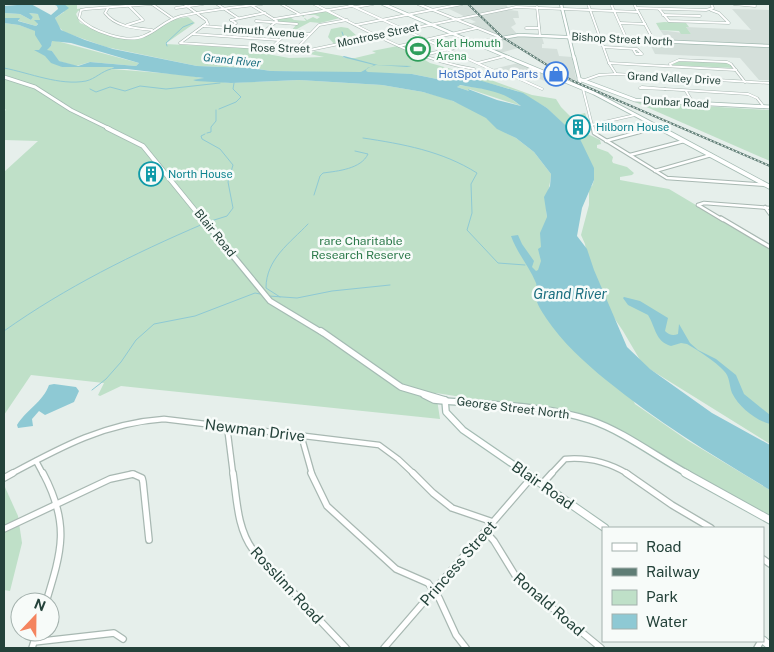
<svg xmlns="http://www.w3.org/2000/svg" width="774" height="652" font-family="'Public Sans',sans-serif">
<rect width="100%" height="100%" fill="#e6efeb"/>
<!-- built -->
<g fill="#d4dfda">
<path d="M463,4H506L509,10L518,11L519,18H513L516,24L511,27L517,34L500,36L469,24L476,22L445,7Z"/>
<path d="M732,9L770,10V45L668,41L660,30L691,34L686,27L751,30Z"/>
<path d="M514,36L542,37L544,44H542V48L557,49L559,56L572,57L577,84L561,76L549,73L555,72L518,48L500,53L479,43Z"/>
<path d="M649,42L770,47V80H759L740,58L655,54Z"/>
<path d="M518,63L556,80L547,82L523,72L508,75L493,69Z"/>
</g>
<!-- green -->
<g fill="#bfe0c8">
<path d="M64,4H77V9L85,8L78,11L76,14L80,23L110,35L135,39L145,37L169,20L188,17L195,23L165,44L265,49L262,53L289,58L324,57L310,54L315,51L342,56L344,58H355L376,53L372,51L413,43L433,52L421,55L420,57L430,63L455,70L479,72L488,79L532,95L556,99L561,107L572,118L579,119L581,114L585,113L589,124L583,125L572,121L569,124C579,131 589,134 600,140L601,144L597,145V148L608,152L613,157L612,161L613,163L627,167L634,173L632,175L620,177V180L669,189L770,249V444L643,365L623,331L591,284L585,244L581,235L589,205V187L592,186L594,180L557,118L547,108L517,91L469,78L447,81L412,74L271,71L250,68L197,66L106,47L64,32L58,26L55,18L64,12Z"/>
<path d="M326,11L340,18L320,23L310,22L297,29L303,30H293L290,32L297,24L279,22L276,19L290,17L294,20L306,21L304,18H305L307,20L313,17L317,19L320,17L315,15H304V17L299,15Z"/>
<path d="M4,13L20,14L31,20L33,17L28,13L39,14L40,20H35L38,23L36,26L19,21L18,18H4Z"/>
<path d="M664,22L686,23L689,27H686L691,34H681L679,31L660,30L656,23Z"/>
<path d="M4,23L19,25L36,31L47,49L51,46L52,41H57L139,63L136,66L90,62L76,66L58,61L52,51H48L62,67H114L112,69L186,75L228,83L299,80L382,85L423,92L446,98L487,116L506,133L516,138L534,152L551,174C550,189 544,202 547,217L635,404L687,440L770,490V516L744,503L615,427L592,417L436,393L440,419L121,386L100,396L98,395L104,383L31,375L4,415V172L38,141L4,140V111L6,110L4,108Z"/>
<path d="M341,27L348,28L357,36V39L334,44L328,37L331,29Z"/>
<path d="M678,61L725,63L730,64L733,68L672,65Z"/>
<path d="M458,85L494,90L512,98H510L521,106L469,89V91L457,87Z"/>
<path d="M635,102L770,110V161Z"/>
<path d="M4,485L18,516L22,543L10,591L4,590Z"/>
</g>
<!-- water -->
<g fill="#8ec9d4" fill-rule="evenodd">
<path d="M14,4H31L51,15L58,9L57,6L53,4H64L69,8L55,18L61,30L85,40L113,49L197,66L250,68L271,71L361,72L374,65L342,57L344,56L378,65L412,66L407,67L376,65L367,68L366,71L368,72L412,74L447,81L472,78L523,93L547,108L580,139L594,168V180L582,208L577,236L587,249L594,270L627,347L650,369L712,413L770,445V490C714,456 657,422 606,380C584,362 562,342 546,318C542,312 536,303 536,297C535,292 538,289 536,283C529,266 517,253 511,236L518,235L522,244L534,261L532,267L536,271L538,270L541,261L538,249L541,247L540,233L547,217L544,197L550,186L551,174L534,152L516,138L497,129L486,118L453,101L423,92L382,85L299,80L231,83L196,81L193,80L204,78L127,69H111L114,67H62L51,63L45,56L34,50H39L42,46L35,35V31L19,25L4,23V18H20L18,21L36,26L38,24L34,20H40L38,14L29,13L33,17L31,20L20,14L4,13V6L17,5ZM52,41L71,43L139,63L136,66L90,62L78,66L59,61L52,51L47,50L51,46ZM460,85C488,90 503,91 521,106L497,100L468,89L469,91L457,87Z"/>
<path d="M624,297L640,301L668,318L665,331C669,335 673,336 678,334L679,324L690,343L698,350L716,359L736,375L744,394L770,415V424C755,420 739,407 732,393C729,385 730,377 724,371C715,361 699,351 687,344L681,343L671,346C655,341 656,328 648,315L628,305L623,298Z"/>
<path d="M54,384L76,387L79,391L74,402L45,415L39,411L32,419L33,426L18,428L17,425C26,410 43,402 49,385Z"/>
</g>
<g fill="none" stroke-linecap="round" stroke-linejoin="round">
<!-- stream -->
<g stroke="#8ec9d4" stroke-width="1">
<path d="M342,32L345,40"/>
<path d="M167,46L166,43L183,27L193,23"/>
<path d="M4,68C30,73 60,86 86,81C95,79 102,71 111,69"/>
<path d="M90,89L96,92L110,87L125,91L140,86L166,89L220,83"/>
<path d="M219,109L236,102L241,97L233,89L234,83"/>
<path d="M207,133L211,132V127L216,121V110"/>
<path d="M205,134L201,136L202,139L220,149L233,165L228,182L233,208L227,216L211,221"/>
<path d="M363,138C403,144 442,151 477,173L471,184L472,213L467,230L498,263L525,265"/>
<path d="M314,195L320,176L323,173C338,171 361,169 368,154L355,151"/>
<path d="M269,296L297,298L332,291L390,285"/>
<path d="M280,297L266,288C266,259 290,243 308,224"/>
<path d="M4,331C66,287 133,254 203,224"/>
<path d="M92,390L106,379L121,362L136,340L154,324L195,316L255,293L260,294"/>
</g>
<!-- street-far4 casing -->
<g stroke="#a8b8b2" stroke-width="3">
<g id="street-far4">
<path d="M152,4L86,9L81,10L79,18C91,31 127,44 144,36C159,30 163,21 181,16C208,10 235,7 262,4"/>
<path d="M152,4L172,18"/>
<path d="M184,4L206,20L208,24"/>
<path d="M217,4L238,18"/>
<path d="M281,4L299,14"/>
<path d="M314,4C366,30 416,60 474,69"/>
<path d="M348,4L503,75H511L542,89"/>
<path d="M418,4L500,37"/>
<path d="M588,4L609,63L616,74"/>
<path d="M611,4L627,40"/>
<path d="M634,4L654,41"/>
<path d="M734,4L755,6L754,4"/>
<path d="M251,5L277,21L266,30"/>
<path d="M356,7L373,4"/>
<path d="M537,7L540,36"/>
<path d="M108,8L105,13C116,27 135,28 152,30"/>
<path d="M176,8L203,4"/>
<path d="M636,8L706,10L713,8L711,4"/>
<path d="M659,9L669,21L729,23L719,13L711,10"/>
<path d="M663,15L700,16"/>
<path d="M274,19L352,6"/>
<path d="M231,20L265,13"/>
<path d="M256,21L297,24"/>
<path d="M207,23L180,43L305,51L516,7L638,12"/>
<path d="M620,23L645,24"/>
<path d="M127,25L143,20L129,6"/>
<path d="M356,25L462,4"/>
<path d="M203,26L310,34"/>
<path d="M229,28L236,23L231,20"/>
<path d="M526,28H539"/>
<path d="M193,34L279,40"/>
<path d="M399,46L477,28"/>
<path d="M604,47L637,49L642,54H636L633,49"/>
<path d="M270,49L288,32"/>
<path d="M294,51L319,25L347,20"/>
<path d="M424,55L475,43"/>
<path d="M478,63L505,56"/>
<path d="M609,63L736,70"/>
<path d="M671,66L670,64L679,60L727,62L731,64L745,82"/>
<path d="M511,75L534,69"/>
<path d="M585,80L599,75L616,74L770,83"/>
<path d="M642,87L665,89L640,88Z"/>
<path d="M583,89L593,129"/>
<path d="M665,89L748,94L757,98L764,107"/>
<path d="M686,91L693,103"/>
<path d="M591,125L635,115"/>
<path d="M650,129L659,127"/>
</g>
</g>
<!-- street-far3 casing -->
<g stroke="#a8b8b2" stroke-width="4.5">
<g id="street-far3">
<path d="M593,128L594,133L667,178L766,185"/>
<path d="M606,141L654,128"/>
<path d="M630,155L684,141"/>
<path d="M655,171L711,155"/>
<path d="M698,205L723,220"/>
<path d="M698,205L704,203L770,208"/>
<path d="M765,207L770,214"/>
</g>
</g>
<!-- street-far2 casing -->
<g stroke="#a8b8b2" stroke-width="5.5">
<path id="street-far2" d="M721,218L770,247"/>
</g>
<!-- street-far1 casing -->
<g stroke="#a8b8b2" stroke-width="7">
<g id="street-far1">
<path d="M227,426L233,474"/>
<path d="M301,435L312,474"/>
<path d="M36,461L43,474"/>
<path d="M11,474C61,447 105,423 164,419L379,445L398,459L414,474"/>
<path d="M131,474H134"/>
<path d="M551,474L565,459C588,457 608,462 628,474"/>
</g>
</g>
<!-- street casing -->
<g stroke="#a8b8b2" stroke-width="8">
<g id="street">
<path d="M43,473C70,524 62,550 46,602"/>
<path d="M233,473C237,500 237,528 253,550L346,648"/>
<path d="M311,473L327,506L396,569L428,583L439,598L456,635L466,648"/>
<path d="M413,473L433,493L452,508L493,522"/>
<path d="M626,473L672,505L711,528"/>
<path d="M4,478L13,473"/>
<path d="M542,484L552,473"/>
<path d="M4,529L110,479L133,474L142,478L143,482L149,540"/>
<path d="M485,531L494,541L518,580L601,648"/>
<path d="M763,559L770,564"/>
<path d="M34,642L114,633L123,639"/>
<path d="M32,648L37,632"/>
<path d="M384,648L532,477"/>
<path d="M757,648L761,641"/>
</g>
</g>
<!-- secondary-far5 casing -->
<g stroke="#a4bbb3" stroke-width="4">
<g id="secondary-far5">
<path d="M383,4L510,58"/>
<path d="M561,4L574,58"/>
<path d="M475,43L519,35L770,46"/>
</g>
</g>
<!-- secondary-far4 casing -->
<g stroke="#a4bbb3" stroke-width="4.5">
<g id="secondary-far4">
<path d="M507,57L594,93L662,129"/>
<path d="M574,57L580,82"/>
<path d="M4,77L35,87L71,110L110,129"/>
<path d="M579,79L635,100L770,107"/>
</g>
</g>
<!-- secondary-far3 casing -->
<g stroke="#a4bbb3" stroke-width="5.5">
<g id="secondary-far3">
<path d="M107,128L143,146L203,220"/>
<path d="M660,128L770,187"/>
</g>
</g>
<!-- secondary-far2 casing -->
<g stroke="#a4bbb3" stroke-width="7">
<path id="secondary-far2" d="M202,218L270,301L323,333"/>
</g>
<!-- secondary-far1 casing -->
<g stroke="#a4bbb3" stroke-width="8">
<g id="secondary-far1">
<path d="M321,331L401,387L445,400"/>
<path d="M424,395L434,400C485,405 540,404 590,420C623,431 657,457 688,474"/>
<path d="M445,400L446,412L463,430L527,474"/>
</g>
</g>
<!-- secondary casing -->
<g stroke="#a4bbb3" stroke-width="9">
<g id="secondary">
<path d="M526,473L605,528"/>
<path d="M685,473L770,520"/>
<path d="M763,640L770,646"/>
</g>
</g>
<!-- street-far4 -->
<use href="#street-far4" stroke="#fff" stroke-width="2"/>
<!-- street-far3 -->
<use href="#street-far3" stroke="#fff" stroke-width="2.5"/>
<!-- street-far2 -->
<use href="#street-far2" stroke="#fff" stroke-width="3"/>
<!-- street-far1 -->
<use href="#street-far1" stroke="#fff" stroke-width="4.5"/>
<!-- street -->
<use href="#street" stroke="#fff" stroke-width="5.5"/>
<!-- secondary-far5 -->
<use href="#secondary-far5" stroke="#fff" stroke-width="2.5"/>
<!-- secondary-far4 -->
<use href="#secondary-far4" stroke="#fff" stroke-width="3"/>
<!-- secondary-far3 -->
<use href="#secondary-far3" stroke="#fff" stroke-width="4"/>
<!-- secondary-far2 -->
<use href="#secondary-far2" stroke="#fff" stroke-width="4.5"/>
<!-- secondary-far1 -->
<use href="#secondary-far1" stroke="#fff" stroke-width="5.5"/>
<!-- secondary -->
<use href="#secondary" stroke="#fff" stroke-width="7"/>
<!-- rail casing -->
<g stroke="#5f7d75" stroke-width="2">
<path id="rail" d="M468,4L502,37L573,81L770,166"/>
</g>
<!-- rail -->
<use href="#rail" stroke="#f7fbf9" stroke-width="1" stroke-dasharray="2" stroke-linecap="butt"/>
</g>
<!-- icons -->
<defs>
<g id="stadium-ring" transform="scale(1.25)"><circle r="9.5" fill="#f7fbf9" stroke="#2e9e5b" stroke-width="1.5"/><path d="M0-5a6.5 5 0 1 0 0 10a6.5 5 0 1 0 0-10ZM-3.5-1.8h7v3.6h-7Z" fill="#2e9e5b"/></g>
<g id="shop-ring" transform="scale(1.25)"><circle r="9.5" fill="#f7fbf9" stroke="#3f7fe0" stroke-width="1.5"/><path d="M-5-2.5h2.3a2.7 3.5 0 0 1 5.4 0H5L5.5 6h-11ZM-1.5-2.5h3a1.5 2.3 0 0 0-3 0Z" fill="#3f7fe0"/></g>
<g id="building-ring" transform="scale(1.25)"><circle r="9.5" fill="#f7fbf9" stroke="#0f9aa8" stroke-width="1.5"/><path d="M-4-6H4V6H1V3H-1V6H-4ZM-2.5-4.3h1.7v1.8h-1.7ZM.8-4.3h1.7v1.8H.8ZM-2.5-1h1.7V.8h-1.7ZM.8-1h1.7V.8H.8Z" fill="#0f9aa8"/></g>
</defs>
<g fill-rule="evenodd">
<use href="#stadium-ring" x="418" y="49"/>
<use href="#shop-ring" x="556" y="74"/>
<use href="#building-ring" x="578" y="127"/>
<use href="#building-ring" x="151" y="174"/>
</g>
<g text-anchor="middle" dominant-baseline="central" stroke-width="5" stroke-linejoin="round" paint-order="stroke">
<!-- far-street labels -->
<g font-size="11" fill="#24423a" stroke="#f7fbf9">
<text transform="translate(264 31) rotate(4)">Homuth Avenue</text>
<text transform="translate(378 35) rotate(-12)">Montrose Street</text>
<text transform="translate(622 39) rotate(3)">Bishop Street North</text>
<text transform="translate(280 48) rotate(1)">Rose Street</text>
<text transform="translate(674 78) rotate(3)">Grand Valley Drive</text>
<text transform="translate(676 102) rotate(3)">Dunbar Road</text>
</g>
<!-- far-leisure labels -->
<g font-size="11" fill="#27864d" stroke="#f7fbf9" text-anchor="start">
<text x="436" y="43">Karl Homuth<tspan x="436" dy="13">Arena</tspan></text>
</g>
<!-- far-water labels -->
<g font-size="11" font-style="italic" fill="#1c6f80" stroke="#f7fbf9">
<text transform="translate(232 60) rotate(6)">Grand River</text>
</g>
<!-- far-shop labels -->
<g font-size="11" fill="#366cbe" stroke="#f7fbf9" text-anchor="end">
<text x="538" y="74">HotSpot Auto Parts</text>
</g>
<!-- far-culture labels -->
<g font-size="11" fill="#0d838f" stroke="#f7fbf9" text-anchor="start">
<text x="596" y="127">Hilborn House</text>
<text x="168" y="174">North House</text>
</g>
<!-- street labels -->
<g font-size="12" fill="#24423a" stroke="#f7fbf9">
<text transform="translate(215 233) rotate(51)">Blair Road</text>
<text transform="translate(513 408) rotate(7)">George Street North</text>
</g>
<!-- park labels -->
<g font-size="12" fill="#2d7a4b" stroke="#f7fbf9">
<text x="361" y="241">rare Charitable<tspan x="361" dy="14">Research Reserve</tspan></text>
</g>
<!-- water labels -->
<g font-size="14" font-style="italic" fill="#1c6f80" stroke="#f7fbf9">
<text x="570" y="294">Grand River</text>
</g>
<!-- near-street labels -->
<g font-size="15" fill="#24423a" stroke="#f7fbf9">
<text transform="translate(255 430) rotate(7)">Newman Drive</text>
<text transform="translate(543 485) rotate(35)">Blair Road</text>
<text transform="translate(458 563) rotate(-49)">Princess Street</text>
<text transform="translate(287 585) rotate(47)">Rosslinn Road</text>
<text transform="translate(549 604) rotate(41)">Ronald Road</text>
</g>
</g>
<!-- border -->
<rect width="774" height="652" fill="none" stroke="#24423a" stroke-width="10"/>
<!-- legend -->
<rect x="602" y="527" width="162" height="115" fill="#f7fbf9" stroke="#a3b1ad"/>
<rect x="612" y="543" width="25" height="8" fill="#ffffff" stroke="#a3b1ad"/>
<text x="646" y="552" font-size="15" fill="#24423a">Road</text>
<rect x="612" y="568" width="25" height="8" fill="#5f7d75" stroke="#a3b1ad"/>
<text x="646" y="577" font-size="15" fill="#24423a">Railway</text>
<rect x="612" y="590" width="25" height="15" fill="#bfe0c8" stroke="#a3b1ad"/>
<text x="646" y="602" font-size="15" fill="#24423a">Park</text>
<rect x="612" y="614" width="25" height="15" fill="#8ec9d4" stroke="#a3b1ad"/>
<text x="646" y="627" font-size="15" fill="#24423a">Water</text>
<!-- north arrow -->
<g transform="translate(35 617) rotate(22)"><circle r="24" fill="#f7fbf9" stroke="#a3b1ad"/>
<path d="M0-4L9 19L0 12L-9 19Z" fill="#f4845f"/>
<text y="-8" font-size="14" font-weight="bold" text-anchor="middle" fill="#24423a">N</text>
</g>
</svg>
